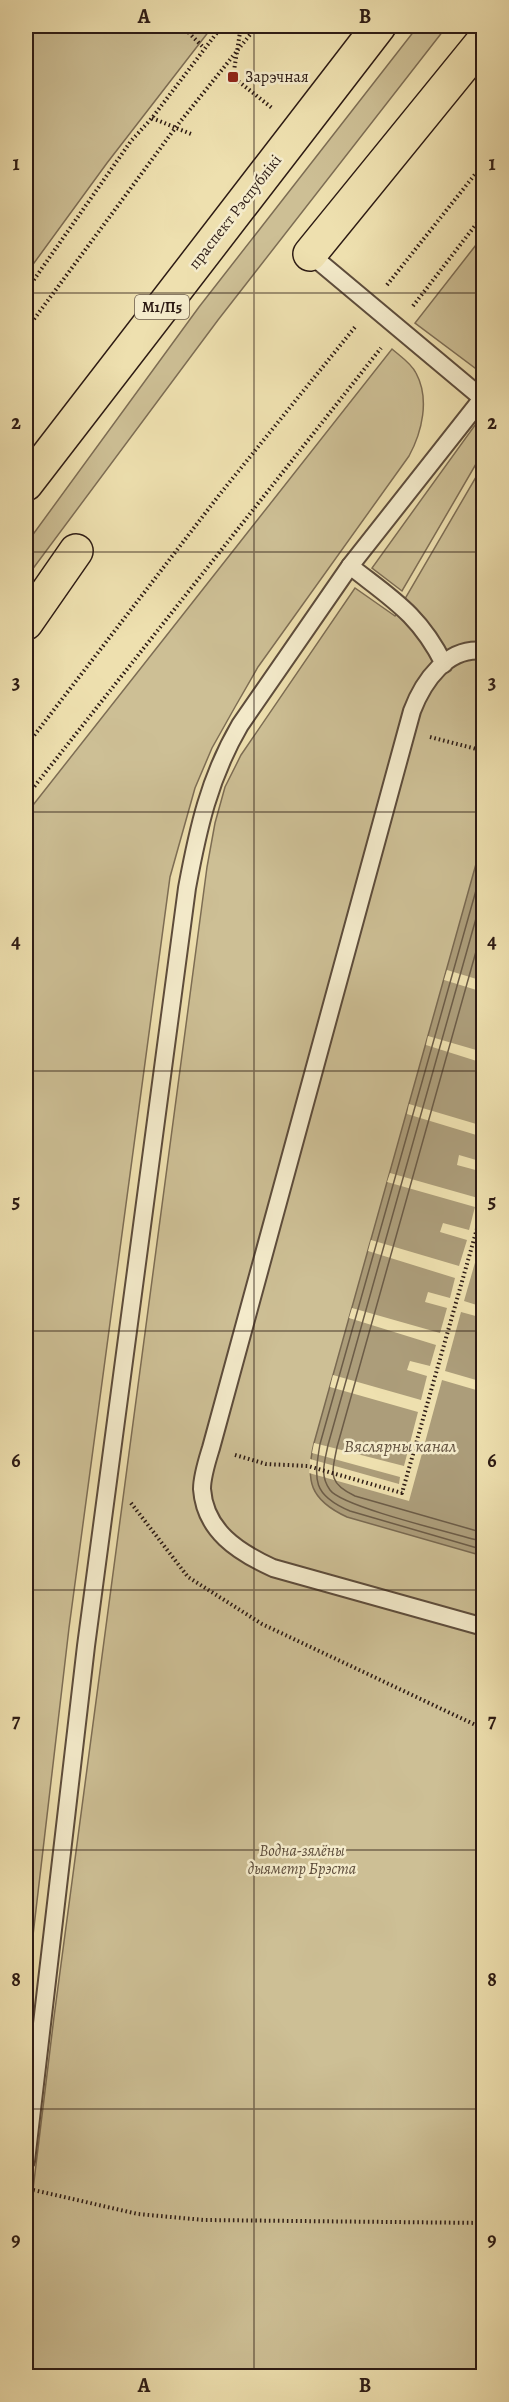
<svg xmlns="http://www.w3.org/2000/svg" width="509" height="2402" font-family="Alegreya,serif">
<rect width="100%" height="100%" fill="#eee0af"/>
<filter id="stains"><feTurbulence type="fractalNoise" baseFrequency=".00333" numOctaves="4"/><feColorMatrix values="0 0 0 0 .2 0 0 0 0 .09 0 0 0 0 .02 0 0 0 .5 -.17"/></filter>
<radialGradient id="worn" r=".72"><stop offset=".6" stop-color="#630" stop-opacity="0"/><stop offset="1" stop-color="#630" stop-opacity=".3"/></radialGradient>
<!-- green -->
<g fill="#cdbf95" stroke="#7d6d54" stroke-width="1.5">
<path d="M26,26H213L107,163L26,274Z"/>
<path d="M418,26H447L218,320L26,578V544L199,307Z"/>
<path d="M483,236V374L415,323Z"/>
<path d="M392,349C400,356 411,363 416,373C430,399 422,432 409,456L258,667L235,707L212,748L195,788L170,877L69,1628L26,1995V814Z"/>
<path d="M483,414V452L402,591L372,568Z"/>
<path d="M483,465V2376H26V2247L54,2017L207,867L215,823L225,787L241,755L355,588L395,616Z"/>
</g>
<!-- water -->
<path fill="#ac9d7a" stroke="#796951" stroke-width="1.5" d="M483,839V1556L347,1517C310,1500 305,1481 314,1443Z"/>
<!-- pier -->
<g fill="#eee0af">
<path d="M447,970L483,981V992L444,980Z"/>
<path d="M428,1036L483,1052V1063L426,1045Z"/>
<path d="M409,1104L483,1126V1137L407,1114Z"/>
<path d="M459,1155L483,1162V1172L457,1165Z"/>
<path d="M390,1173L478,1198L483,1178V1245H480L464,1301L483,1307V1318L461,1312L445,1371L483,1382V1392L442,1380L409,1501L309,1473L310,1459L399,1484L400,1477L312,1453L314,1443L404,1466L418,1412L330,1387L333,1375L421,1400L427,1376L407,1370L410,1361L430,1366L436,1345L349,1318L352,1308L440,1333L447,1308L425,1302L428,1292L450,1298L455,1278L368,1251L371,1240L459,1266L467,1240L440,1232L443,1223L469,1230L475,1207L387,1182Z"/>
</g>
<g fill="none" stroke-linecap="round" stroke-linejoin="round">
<!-- shore -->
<g stroke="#6c5c47" stroke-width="1.5">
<path d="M484,862L320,1444C314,1480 312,1495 350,1511L484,1550"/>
<path d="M484,890L328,1445C325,1461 319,1475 330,1490C342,1507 457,1534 484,1542"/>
<path d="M484,923L337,1447C332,1473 327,1483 355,1496L484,1533"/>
</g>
<!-- lane casing -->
<g stroke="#5d4c3b" stroke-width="20">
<g id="lane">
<path d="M310,254L482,398"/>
<path d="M350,566C392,599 419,614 444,664"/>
<path d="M484,651C447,646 423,682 412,711L211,1448C207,1461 202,1476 202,1489C205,1531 238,1552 273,1568L484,1627"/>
<path d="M26,2161L86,1646L187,888C198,829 209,778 240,725L350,566L484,396"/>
</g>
</g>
<!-- highway casing -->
<g stroke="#2d1b14" stroke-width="36">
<g id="highway">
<path d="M310,254L484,40"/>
<path d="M26,484L379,26"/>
<path d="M26,623L76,551"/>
</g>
</g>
<!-- path -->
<g stroke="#2d1b14" stroke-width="4" stroke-dasharray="1.5 3" stroke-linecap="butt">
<path d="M182,26L204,48"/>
<path d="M241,26L233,77L272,108"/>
<path d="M152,118L191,134"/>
<path d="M387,285L484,163"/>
<path d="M26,291L131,141L152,118L222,26"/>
<path d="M413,306L484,214"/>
<path d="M26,330L176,127L257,26"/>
<path d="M430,737L484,751"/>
<path d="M26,746L220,494L355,327"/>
<path d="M26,797L381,348"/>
<path d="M235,1455L266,1464L308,1466L402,1493L484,1204"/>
<path d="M131,1503L188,1577L262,1624L484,1729"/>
<path d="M29,2189L138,2214L204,2220L484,2223"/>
</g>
<!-- lane -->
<use href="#lane" stroke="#f4ebcb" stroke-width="16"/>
<!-- highway -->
<use href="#highway" stroke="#eee0af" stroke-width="33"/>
</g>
<!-- grid -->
<path fill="none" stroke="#2d1b14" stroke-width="1.5" stroke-opacity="0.55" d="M254,26V2376M26,293H484M26,552H484M26,812H484M26,1071H484M26,1331H484M26,1590H484M26,1850H484M26,2109H484"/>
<!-- markers -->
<rect fill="#8f2418" stroke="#f4ebcb" stroke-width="2" x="227" y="71" width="12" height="12" rx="3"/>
<g text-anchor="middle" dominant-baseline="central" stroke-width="5" stroke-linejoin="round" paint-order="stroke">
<!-- shield labels -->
<rect fill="#f4ebcb" stroke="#69594b" stroke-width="1.5" x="135" y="295" width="54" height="24" rx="4.5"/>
<g font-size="15" font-weight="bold" fill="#2d1b14">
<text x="162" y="307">М1/П5</text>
</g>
<!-- poi labels -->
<g font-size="16" fill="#2d1b14" stroke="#f4ebcb" text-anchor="start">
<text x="245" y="77">Зарэчная</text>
</g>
<!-- street labels -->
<g font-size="16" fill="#2d1b14" stroke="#f4ebcb">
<text transform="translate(235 212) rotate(-52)">праспект Рэспублікі</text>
</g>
<!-- park labels -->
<g font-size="16" font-style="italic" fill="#5d4c3b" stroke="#f4ebcb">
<text x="302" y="1851">Водна-зялёны<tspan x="302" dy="18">дыяметр Брэста</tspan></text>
</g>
<!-- water labels -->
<g font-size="18" font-style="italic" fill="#604f3d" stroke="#f4ebcb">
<text x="400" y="1446">Вяслярны канал</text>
</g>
</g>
<!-- margin -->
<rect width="509" height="2402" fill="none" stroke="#eee0af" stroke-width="66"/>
<rect x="33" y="33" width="443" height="2336" fill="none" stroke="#2d1b14" stroke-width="2"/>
<g font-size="20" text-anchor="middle" font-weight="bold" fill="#2d1b14">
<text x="144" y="23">A</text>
<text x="365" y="23">B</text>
<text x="16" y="170">1</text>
<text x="492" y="170">1</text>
<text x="16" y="429">2</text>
<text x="492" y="429">2</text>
<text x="16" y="689">3</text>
<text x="492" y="689">3</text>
<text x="16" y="948">4</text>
<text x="492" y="948">4</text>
<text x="16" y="1208">5</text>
<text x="492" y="1208">5</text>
<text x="16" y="1467">6</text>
<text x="492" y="1467">6</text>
<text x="16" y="1727">7</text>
<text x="492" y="1727">7</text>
<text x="16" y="1986">8</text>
<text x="492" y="1986">8</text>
<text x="16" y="2246">9</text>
<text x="492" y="2246">9</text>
<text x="144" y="2392">A</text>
<text x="365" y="2392">B</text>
</g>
<rect width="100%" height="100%" filter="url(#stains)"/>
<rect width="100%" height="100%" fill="url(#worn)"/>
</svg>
